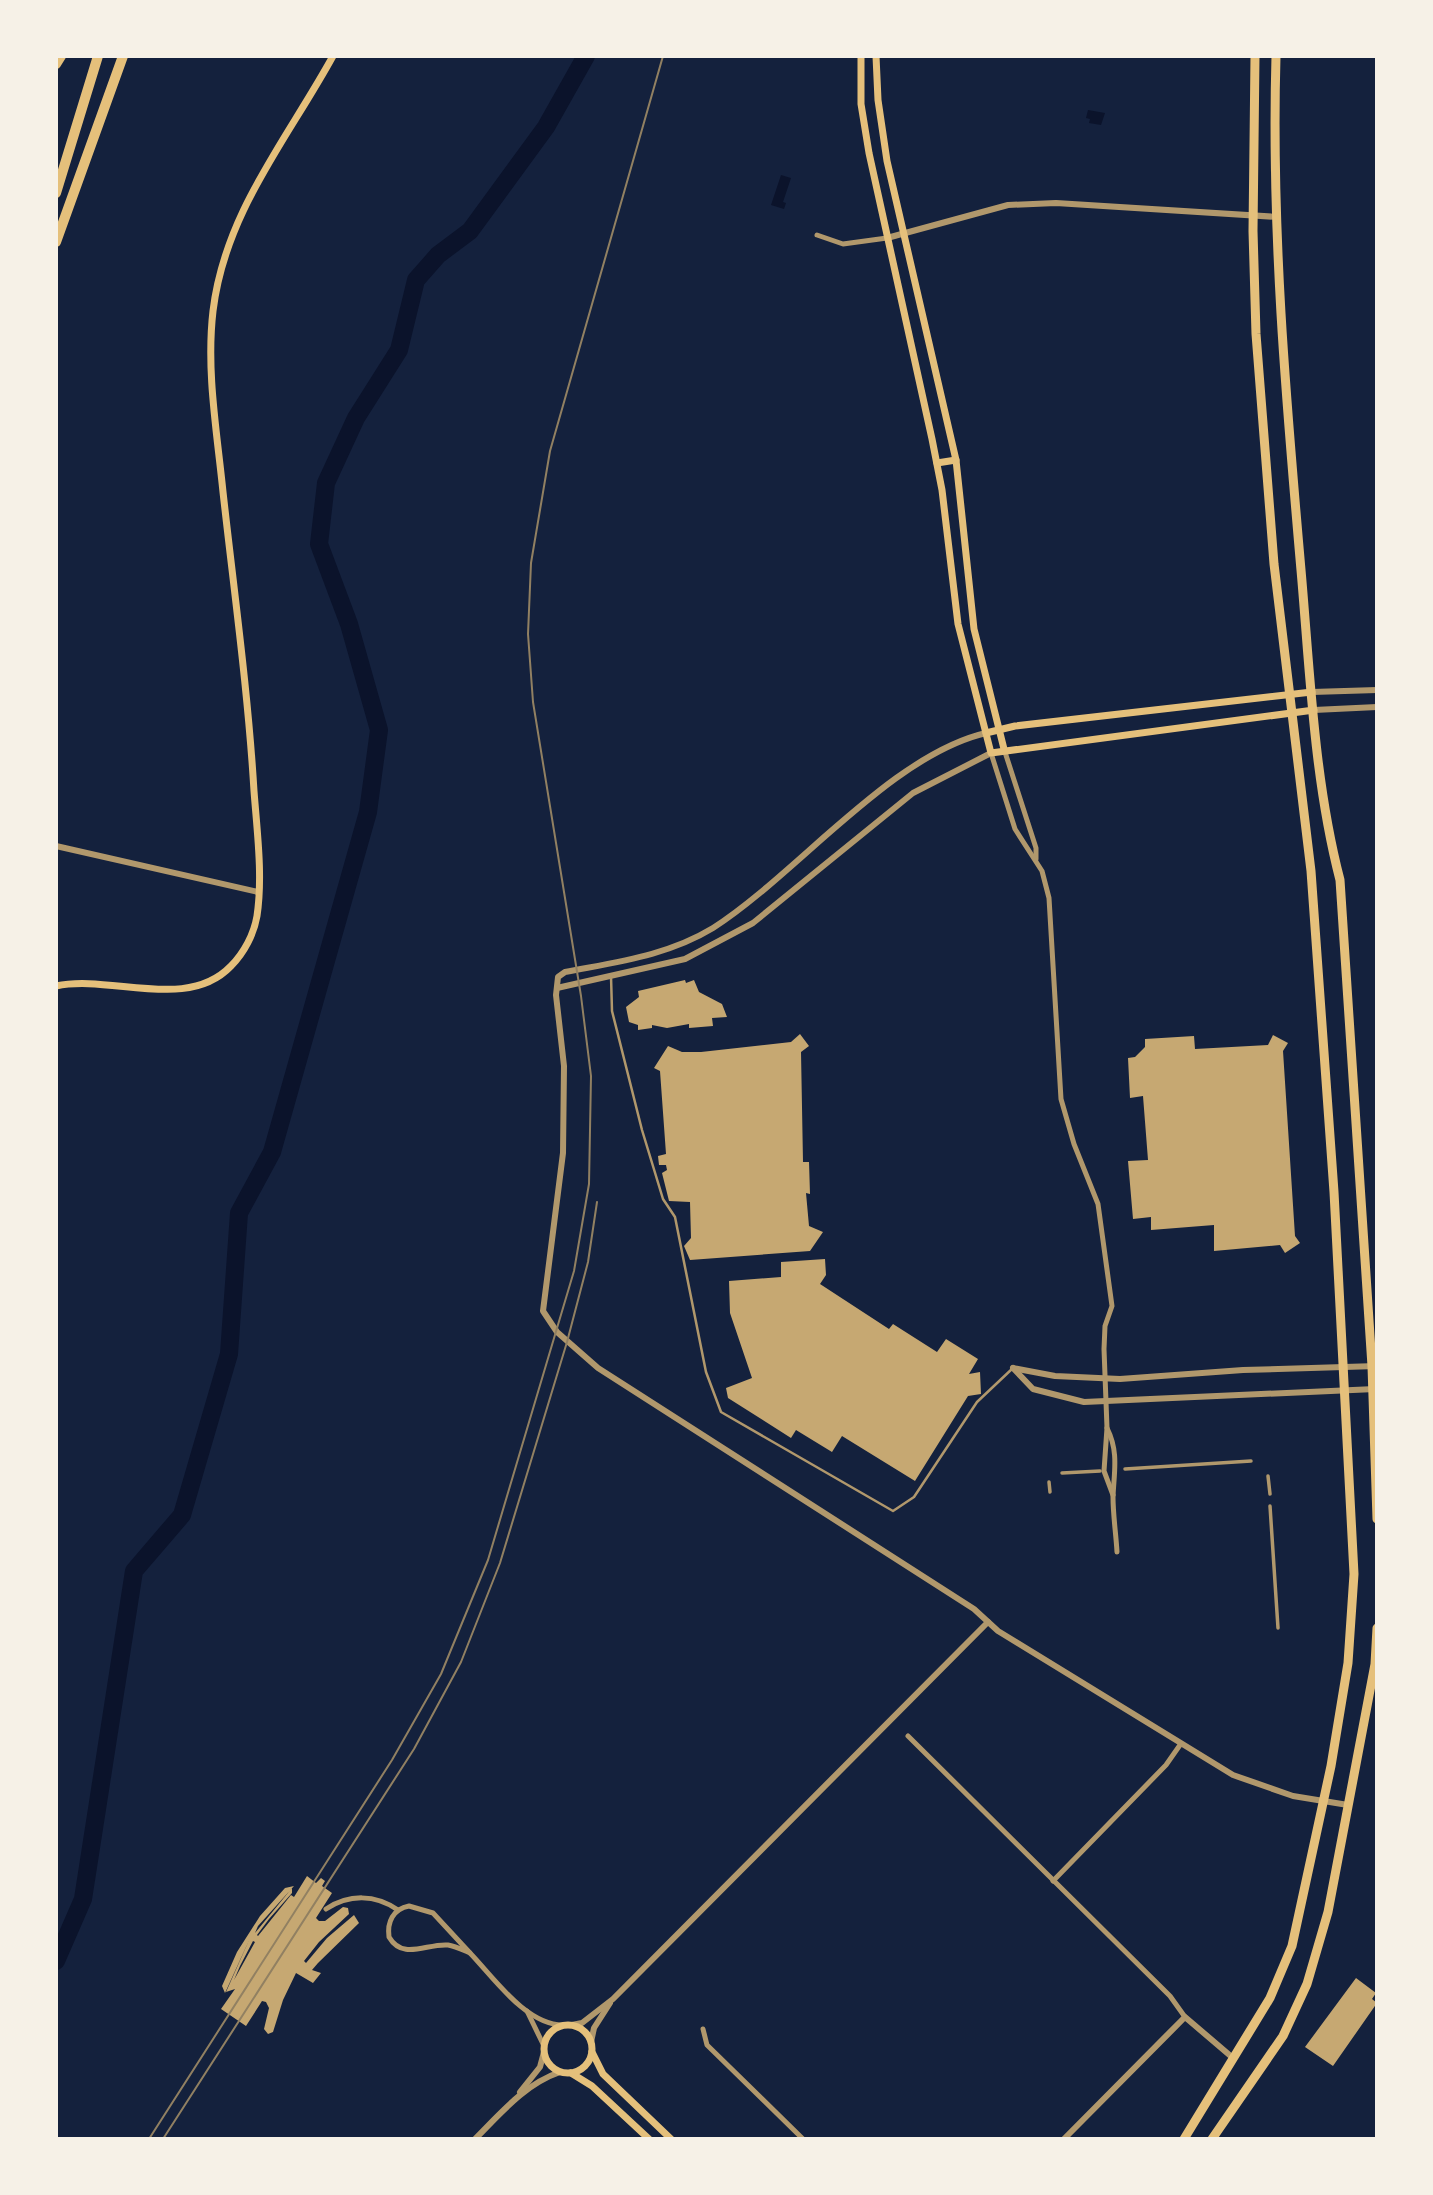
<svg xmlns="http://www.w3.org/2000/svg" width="1433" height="2195" font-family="Barlow,sans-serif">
<rect width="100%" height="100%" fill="#14213d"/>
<!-- water -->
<g fill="#0b132b">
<path d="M1088,110L1105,113L1101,125L1089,123L1090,119L1086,118Z"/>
<path d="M781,175L791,178L783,202L786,203L784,209L771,205Z"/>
</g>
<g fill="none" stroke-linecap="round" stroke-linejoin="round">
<!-- river -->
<path stroke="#0b132b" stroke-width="18" d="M56,1961L83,1899L134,1571L182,1515L229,1354L239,1213L272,1152L368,812L379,730L349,624L319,544L326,483L356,418L399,350L416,280L438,255L470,231L546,127L586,56"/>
</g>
<!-- building -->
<g fill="#c6a872" fill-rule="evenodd">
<path d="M685,980L686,983L694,980L699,992L722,1004L727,1017L712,1018L713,1026L689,1028V1024L667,1028L652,1025V1028L638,1030V1025L629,1022L626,1007L639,997L638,991Z"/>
<path d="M800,1034L809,1046L801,1052L803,1162H809L810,1194L806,1193L809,1226L823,1232L810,1251L690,1260L684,1246L691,1238L690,1202L669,1201L662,1173L667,1170L666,1165H659L658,1156L666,1154L660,1071L654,1068L668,1046L682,1052H701L791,1042Z"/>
<path d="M1273,1035L1288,1043L1283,1051L1295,1236L1300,1243L1285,1253L1280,1245L1214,1251V1225L1151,1230V1217L1133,1219L1128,1161L1148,1160L1143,1096L1130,1098L1128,1058L1135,1057L1145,1047V1039L1194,1036L1195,1049L1268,1045Z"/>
<path d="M825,1259L826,1275L820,1284L889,1329L893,1324L937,1352L946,1339L978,1359L969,1374L980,1372L981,1394L968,1396L915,1481L842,1436L832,1452L796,1430L791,1438L728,1398L726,1388L752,1378L730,1313L729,1281L781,1277V1262Z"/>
<path d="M307,1876L316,1883L321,1878L325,1881L322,1886L332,1893L316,1918L319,1921H325L343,1907L348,1908L349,1914L319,1942L304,1961L306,1963L327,1938L354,1915L359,1923L318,1963L312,1970L321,1973L313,1983L296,1973L283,2000L273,2032L268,2034L264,2029L269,2008L266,2002L262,2001L246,2026L221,2009L235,1989L226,1992L250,1938L225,1993L222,1986L237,1952L260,1916L285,1888L294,1886L258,1926L255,1933L292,1888V1893L269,1919L257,1935L258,1936L291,1895L294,1897ZM253,1941L255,1942L234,1980L240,1966Z"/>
<path d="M1356,1978L1376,1993L1372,1999L1377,2003L1333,2066L1305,2047Z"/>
</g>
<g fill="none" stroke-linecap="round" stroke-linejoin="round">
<!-- service -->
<path stroke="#b1986c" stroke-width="2.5" d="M611,976L612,1011L642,1130L663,1199L675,1217L706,1372L721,1412L893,1511L914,1497L977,1402L1013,1368"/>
<!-- pedestrian -->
<g stroke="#b1986c" stroke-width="3.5">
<path d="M1125,1469L1251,1461"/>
<path d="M1062,1473L1100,1471"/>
<path d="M1268,1476L1270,1494"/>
<path d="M1049,1482L1050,1492"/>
<path d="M1270,1506L1278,1628"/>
</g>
<!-- minor -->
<g stroke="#b1986c" stroke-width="5">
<path d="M817,235L843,244L887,238"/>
<path d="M1004,749L1036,848V859"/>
<path d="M991,753L1015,829L1042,871L1049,898L1061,1099L1074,1144L1098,1204L1112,1306L1105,1326L1104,1349L1107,1428L1104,1471L1113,1495"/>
<path d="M1107,1428C1119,1452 1114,1472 1113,1497C1113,1515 1116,1534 1117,1552"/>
<path d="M908,1736L1170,1996L1185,2017"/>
<path d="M1053,1881L1166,1765L1180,1745"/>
<path d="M409,1906L433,1913L470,1953C463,1950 455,1946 448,1945C427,1943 403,1961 389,1937C387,1922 393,1909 409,1906Z"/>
<path d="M326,1909C349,1894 375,1894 398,1910"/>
<path d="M470,1953C494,1978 526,2025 563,2025"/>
<path d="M527,2011L544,2046"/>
<path d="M703,2029L707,2045L803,2139"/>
</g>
<!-- tertiary -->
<g stroke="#b1986c" stroke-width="6">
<path d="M887,238L1008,205L1056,203L1278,217"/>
<path d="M1312,692L1377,690"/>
<path d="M1314,710L1377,707"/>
<path d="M986,733C891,755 796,875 713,928C667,956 616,962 565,972L558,977L556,995L564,1066L563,1153L543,1311L557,1332L598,1368L974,1609L998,1631L1233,1775L1293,1796L1348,1805"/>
<path d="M56,846L258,892"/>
<path d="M557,988L685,959L753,923L913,793L991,753"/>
<path d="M1013,1368L1033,1389L1084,1402L1375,1389"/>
<path d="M1013,1368L1055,1376L1120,1379L1243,1370L1377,1366"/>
<path d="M572,2025L582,2023L613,1999L988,1622"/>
<path d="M591,2042L594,2028L610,2003"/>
<path d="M520,2092L540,2067L544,2052"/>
<path d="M475,2139C501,2113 525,2084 560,2072"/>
<path d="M1064,2139L1185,2017L1233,2058"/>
</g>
<!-- secondary -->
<g stroke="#e5c07b" stroke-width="7">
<path d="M861,56V104L869,153L932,439L942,490L958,624L991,753L1314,710"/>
<path d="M876,56L878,100L887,161L956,460L974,629L1004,749"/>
<path d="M937,463L956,460"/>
<path d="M986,733L1015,726L1312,692"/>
<path d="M56,986C111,974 187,1012 231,966C244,953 254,934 257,916C263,876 257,831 254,791C248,691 234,591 223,492C217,432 206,371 213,311C225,212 287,140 333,56"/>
<circle cx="568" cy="2049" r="24"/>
<path d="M592,2052L603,2074L671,2139"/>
<path d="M571,2073L592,2086L649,2139"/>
</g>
<!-- trunk -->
<g stroke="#e5c07b" stroke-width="9">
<path d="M1276,56C1271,228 1286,399 1301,570C1310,672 1314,780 1340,880L1372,1366L1377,1519"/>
<path d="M1184,2139L1270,1998L1292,1946L1331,1766L1348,1663L1354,1574L1334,1192L1311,871L1274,564L1256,334L1253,231L1255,56"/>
<path d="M1212,2139L1283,2036L1307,1984L1328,1912L1375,1664L1377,1628"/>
</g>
<!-- motorway -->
<g stroke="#e5c07b" stroke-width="10">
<path d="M56,64L61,56"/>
<path d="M56,193L98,56"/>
<path d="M56,242L123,56"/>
</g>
<!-- tram -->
<g stroke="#918062" stroke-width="2">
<path d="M149,2139L392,1760L441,1674L488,1560L574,1271L589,1184L591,1076L581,996L533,702L528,634L531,563L550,451L663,56"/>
<path d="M163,2139L414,1749L461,1662L500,1563L567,1342L588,1262L597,1202"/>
</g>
</g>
<!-- border -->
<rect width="1433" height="2195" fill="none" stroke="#f6f1e7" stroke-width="116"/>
</svg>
